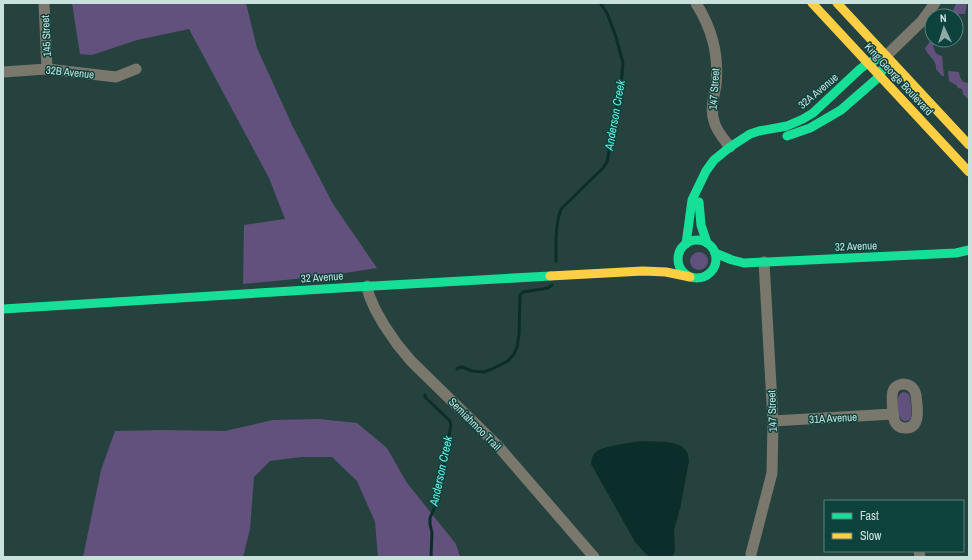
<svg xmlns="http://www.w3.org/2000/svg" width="972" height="560" font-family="'Archivo Narrow',sans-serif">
<rect width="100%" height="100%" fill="#26423f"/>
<!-- green -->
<g fill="#61517c">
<path d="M72,3H246L257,48L293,127L333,204L377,268L326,276L243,284L244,225L285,219L269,178L189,29L137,40L92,55L80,54Z"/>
<path d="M956,3H967L965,14H959V22L956,23V16H951Z"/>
<path d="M932,39V40H938L933,45C934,51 936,55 942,56L944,76H942L936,69C937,59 927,56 925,48Z"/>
<path d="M948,71L959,72L960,77L963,82L969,83V100L963,94L962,89L958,88L956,85L949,81Z"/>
<circle cx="699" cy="261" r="9"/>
<path d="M904,392C907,393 907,392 909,395C911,398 912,413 911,417C911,419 909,420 907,421C897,424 896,400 899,396C900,393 901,393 904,392Z"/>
<path d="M319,419L357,423L387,448L407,483L456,544L460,557H378L375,522L357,481L332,457H301L270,461L254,477L250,529L243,557H83L101,470L115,431L161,430L225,431L273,420Z"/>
</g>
<!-- water -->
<path fill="#0c2e2a" d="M640,441C653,442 680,439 687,452C689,455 688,458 689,461L680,509L674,530L675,549L674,554L672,557H651L646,554L635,542L591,464C592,459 592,455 596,452C601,446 631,443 640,441Z"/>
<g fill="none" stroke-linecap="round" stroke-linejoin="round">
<!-- stream -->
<g stroke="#0c2e2a" stroke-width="3">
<path d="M556,261C556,244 555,225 561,209L603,168L607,162L621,86L623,63L616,37L607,13L600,3"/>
<path d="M457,369L458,368L462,367L472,371L484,372L492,369L508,361L514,354L517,347L519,334L520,295L523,292L548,288L552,285"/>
<path d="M425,395V397L450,421L451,425L439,490L434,509L430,518V524L432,533L431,557"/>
</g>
<!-- street -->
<g stroke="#7a776d" stroke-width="11">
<path d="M44,3L47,69"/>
<path d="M696,3C712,29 719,54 716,85C714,97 710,109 714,121C716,131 724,139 730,147"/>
<path d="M886,56L922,21L935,3"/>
<path d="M3,72L47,69L116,77L136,69"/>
<path d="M367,286L369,295L375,309L384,325L397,344L411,361L498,446L594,557"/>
<path d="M902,384C910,384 914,387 916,395C917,405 922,429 905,428C901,428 897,426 895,422C893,418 891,395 893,391C894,387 898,385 902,384Z"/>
<path d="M773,421L893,414"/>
<path d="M919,551L920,557"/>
<path d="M751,557V554L772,473L773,421L764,262"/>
</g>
<!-- fast -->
<g stroke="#16e098" stroke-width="9">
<path d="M787,136L810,128L841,110L880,76L884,65"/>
<path d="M699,202L701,225L707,243"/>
<circle cx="697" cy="259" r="19"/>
<path d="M686,244L692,200L706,171L714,160L730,147L750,134L759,131L787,126L803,119L813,113L860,69L868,63L886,56"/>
<path d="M715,253L732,260L744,263L956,253L969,250"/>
<path d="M3,309L356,287L550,276"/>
</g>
<!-- slow -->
<g stroke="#ffcf43" stroke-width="9">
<path d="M812,3L969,172"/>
<path d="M837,3L969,145"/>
<path d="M550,276L643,271L666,272L690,277"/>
</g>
</g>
<g text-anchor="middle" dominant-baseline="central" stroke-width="3" stroke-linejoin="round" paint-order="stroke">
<!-- street labels -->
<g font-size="11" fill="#c8e1dd" stroke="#0e423d">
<text transform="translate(46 36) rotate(-93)">145 Street</text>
<text transform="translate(70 72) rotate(6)">32B Avenue</text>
<text transform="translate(899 79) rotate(47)">King George Boulevard</text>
<text transform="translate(714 89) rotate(-86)">147 Street</text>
<text transform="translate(818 91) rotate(-40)">32A Avenue</text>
<text transform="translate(856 246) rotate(-2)">32 Avenue</text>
<text transform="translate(322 277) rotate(-4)">32 Avenue</text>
<text transform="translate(772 411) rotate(-92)">147 Street</text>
<text transform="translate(833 418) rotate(-3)">31A Avenue</text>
<text transform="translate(475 424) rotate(45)">Semiahmoo Trail</text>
</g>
<!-- water labels -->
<g font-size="12" font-style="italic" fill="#5ff6e4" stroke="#0e423d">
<text transform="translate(615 115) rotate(-80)">Anderson Creek</text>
<text transform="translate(441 471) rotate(-78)">Anderson Creek</text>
</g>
</g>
<!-- border -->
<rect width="972" height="560" fill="none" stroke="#c8e1dd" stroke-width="8"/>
<!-- legend -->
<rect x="824" y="500" width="140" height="52" fill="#0e423d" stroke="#58827d"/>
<rect x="832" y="513" width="20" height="6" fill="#16e098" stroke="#58827d"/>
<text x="860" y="520" font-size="12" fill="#c8e1dd">Fast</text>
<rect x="832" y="533" width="20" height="6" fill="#ffcf43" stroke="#58827d"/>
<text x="860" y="540" font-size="12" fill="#c8e1dd">Slow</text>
<!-- north arrow -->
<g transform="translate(944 28) rotate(356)"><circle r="19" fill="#0e423d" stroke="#58827d"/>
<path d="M0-3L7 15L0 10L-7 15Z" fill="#8fa9a6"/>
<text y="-6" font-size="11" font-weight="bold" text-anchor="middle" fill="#c8e1dd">N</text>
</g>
</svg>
